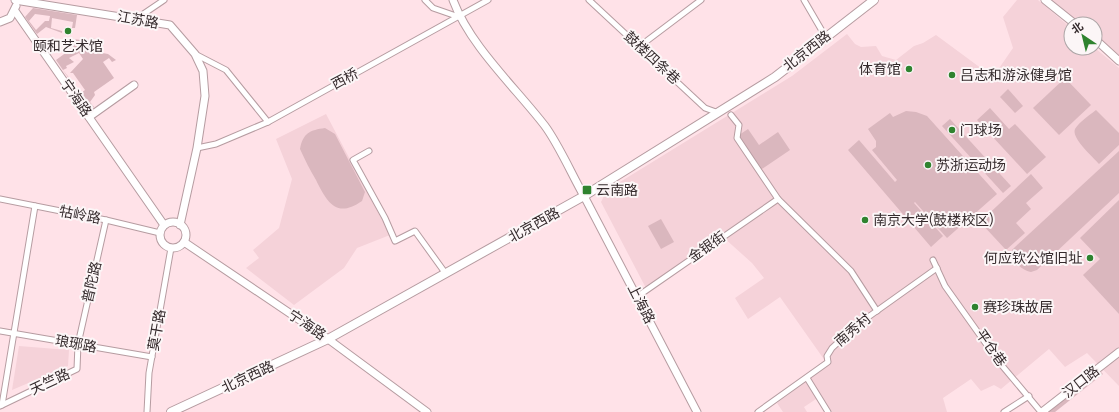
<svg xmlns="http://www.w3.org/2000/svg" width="1119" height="412" font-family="Bitter,'Noto Sans SC',serif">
<rect width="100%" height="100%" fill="#ffe2e8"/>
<!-- built -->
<g fill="#f5d2d9">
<path d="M1017,0H1038L1071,28V48H1095L1119,68V386L1087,353L1065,367L1049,349L1001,389L994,385L981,391L971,379L943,398L947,412H832L819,397L804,407L807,412H783L777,403L828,365L780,297L748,319L735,298L764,278L752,263L723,237L648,292L601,202L607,190L792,76L847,34L855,44L861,47L876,46L882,56L896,60L914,46L923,43L936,35L993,77L1013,48L1003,17Z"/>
<path d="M1045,0H1119V61L1095,39V24H1075Z"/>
<path d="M326,114L390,235L357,248L344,268L294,305L246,268L259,258L253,250L279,228L292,179L276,139Z"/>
<path d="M19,346L69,350L68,366L12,390Z"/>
</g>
<!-- green -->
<g fill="#dab7be" fill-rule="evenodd">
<path d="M33,8L77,15L75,28H72L73,22L52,18L51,28L62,31V33L46,27L37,34L25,17ZM35,14L50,16L49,21H45L36,30L29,21Z"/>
<path d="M90,38L95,39L92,51L108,54L116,60L112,62L109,58L103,62L114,78L94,92L95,95L90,102L94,107L90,109L56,60L71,49L73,39L81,40L80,48L85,49L88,47ZM79,53L83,59L70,73H73L85,90L81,93L63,70L67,68L66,66L74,62L69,58Z"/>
<path d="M1065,78L1091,105L1059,135L1033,108Z"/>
<path d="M1008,89L1023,106L1015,113L1000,97Z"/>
<path d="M990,108L1009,129L1015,124L1046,157L1027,174L977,120Z"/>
<path d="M1096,110L1119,133V145L1099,164C1093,157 1071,138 1075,129C1079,122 1090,115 1096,110Z"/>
<path d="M906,111L916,112L927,116L997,194L947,238L915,202L914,203L943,236L931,247L848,150L859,140L895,182L897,180L872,150L876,147V141L868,129L890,113L893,117Z"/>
<path d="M950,119L1011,186L1003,193L942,126Z"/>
<path d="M325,128L335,134L365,192L362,201C336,219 327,202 316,180C310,170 305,160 300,149C303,133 310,130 325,128Z"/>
<path d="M748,129L759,145L778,132L790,150L759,171L739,135Z"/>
<path d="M1119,151V193L1037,270L1031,272C1021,270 1012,261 1012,250L1015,247Z"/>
<path d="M1031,174L1043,188L1026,203L1031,209L1016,223L1025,233L1006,250L980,222Z"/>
<path d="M1119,200V314L1083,275L1100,259L1080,238Z"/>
<path d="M661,219L674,242L661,249L648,226Z"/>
<path d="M1100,371L1103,374L1055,412H1048Z"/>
</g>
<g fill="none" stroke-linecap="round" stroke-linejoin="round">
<!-- minor casing -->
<g stroke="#b69ca1" stroke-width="7">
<g id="minor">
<path d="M425,0L433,8L459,17"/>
<path d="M589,0L705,108L716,112"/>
<path d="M804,0L825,36"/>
<path d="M136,19L164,0"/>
<path d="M640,46L701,0"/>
<path d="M195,54L226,70L268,122"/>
<path d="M731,115L739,125L737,138L778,199"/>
<path d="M197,148L216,144L268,122L488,0"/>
<path d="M369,151L353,160L385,218L395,241L415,231L446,274"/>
<path d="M0,199L106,220L160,233"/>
<path d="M933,260L945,286L999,362L1041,412"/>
<path d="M638,296L778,199L851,271L877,311"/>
<path d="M0,331L152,357"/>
<path d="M807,378L828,412"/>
<path d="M2,405L35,206"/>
<path d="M0,406L77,369L78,344L106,220"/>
<path d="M147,412L149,373L171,248"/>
<path d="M758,412L828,362L827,356L832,348L857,325L937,268"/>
<path d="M1004,412L1029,396"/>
</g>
</g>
<!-- tertiary casing -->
<g stroke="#b69ca1" stroke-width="9">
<g id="tertiary">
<path d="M15,0L170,25L195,54L203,71L205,96L197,148L180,225"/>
<path d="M453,0C470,46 515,87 545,126C559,145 572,175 584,196"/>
<path d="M1045,0L1075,24"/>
<path d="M15,11L164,225"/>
<path d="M0,22L10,18L16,6"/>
<path d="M1095,39L1119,61"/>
<path d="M89,117L134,85"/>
<circle cx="173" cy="235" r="13"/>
<path d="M184,242L328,339L427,412"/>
<path d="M1042,412L1119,352"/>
</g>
</g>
<!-- secondary casing -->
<g stroke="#b69ca1" stroke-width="9">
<path id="secondary" d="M584,196L697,412"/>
</g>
<!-- primary casing -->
<g stroke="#b69ca1" stroke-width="10">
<path id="primary" d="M171,412L328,339L584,196L775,77L874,0"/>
</g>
<!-- minor -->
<use href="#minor" stroke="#fff" stroke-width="5"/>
<!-- tertiary -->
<use href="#tertiary" stroke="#fff" stroke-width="7"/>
<!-- secondary -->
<use href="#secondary" stroke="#fff" stroke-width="7"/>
<!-- primary -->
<use href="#primary" stroke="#fff" stroke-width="8"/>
</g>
<!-- markers -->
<g fill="#2f832f" stroke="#fcf6f7" stroke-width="1.5">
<circle cx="68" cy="31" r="4"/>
<circle cx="909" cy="69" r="4"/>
<circle cx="952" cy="75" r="4"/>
<circle cx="952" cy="130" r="4"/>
<circle cx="928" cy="165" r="4"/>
<rect x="582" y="185" width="10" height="10" rx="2"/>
<circle cx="865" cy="220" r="4"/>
<circle cx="1090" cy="258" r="4"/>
<circle cx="975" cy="307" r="4"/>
</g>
<g text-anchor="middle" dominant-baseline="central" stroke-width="4" stroke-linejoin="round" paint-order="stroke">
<!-- street labels -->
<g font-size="14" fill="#352b2d" stroke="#fcf6f7">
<text transform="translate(138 20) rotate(10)">江苏路</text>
<text transform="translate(807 51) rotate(-38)">北京西路</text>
<text transform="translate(652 58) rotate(43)">鼓楼四条巷</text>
<text transform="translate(345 79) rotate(-28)">西桥</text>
<text transform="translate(76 98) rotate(55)">宁海路</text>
<text transform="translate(80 215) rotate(11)">牯岭路</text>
<text transform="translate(534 225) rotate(-29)">北京西路</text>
<text transform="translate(707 247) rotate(-35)">金银街</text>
<text transform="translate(92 282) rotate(-77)">普陀路</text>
<text transform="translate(641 304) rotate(63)">上海路</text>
<text transform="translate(307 325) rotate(34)">宁海路</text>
<text transform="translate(157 330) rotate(-80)">莫干路</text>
<text transform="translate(853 330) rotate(-40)">南秀村</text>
<text transform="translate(76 344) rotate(10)">琅琊路</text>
<text transform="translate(991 348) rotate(55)">平仓巷</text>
<text transform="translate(248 377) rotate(-25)">北京西路</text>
<text transform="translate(50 382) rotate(-25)">天竺路</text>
<text transform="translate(1081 382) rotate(-38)">汉口路</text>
</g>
<!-- poi labels -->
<g font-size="14" fill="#352b2d" stroke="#fcf6f7" text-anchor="start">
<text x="68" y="46" text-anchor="middle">颐和艺术馆</text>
<text x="901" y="69" text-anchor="end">体育馆</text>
<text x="960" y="75">吕志和游泳健身馆</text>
<text x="960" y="130">门球场</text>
<text x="936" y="165">苏浙运动场</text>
<text x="596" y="190">云南路</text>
<text x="873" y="220">南京大学(鼓楼校区)</text>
<text x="1082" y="258" text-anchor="end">何应钦公馆旧址</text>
<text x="983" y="307">赛珍珠故居</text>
</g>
</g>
<!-- north arrow -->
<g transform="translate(1083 36) rotate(325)"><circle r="19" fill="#fcf6f7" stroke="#aca5a6"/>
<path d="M0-3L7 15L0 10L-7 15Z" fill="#2f832f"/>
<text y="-6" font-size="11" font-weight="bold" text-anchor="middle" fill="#352b2d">北</text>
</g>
</svg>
